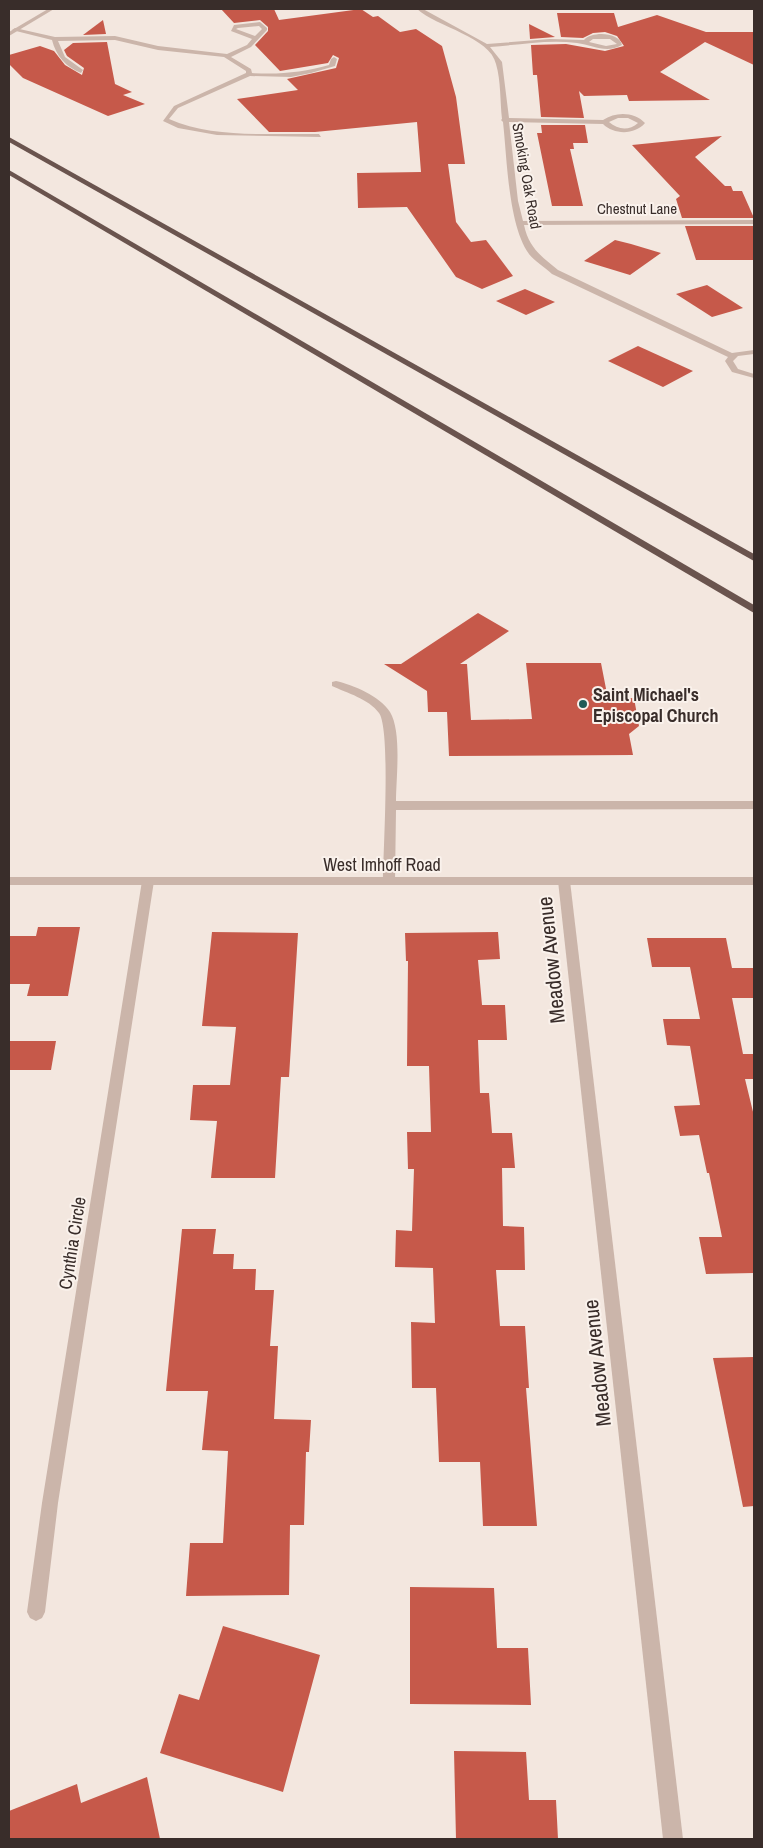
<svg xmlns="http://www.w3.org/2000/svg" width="763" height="1848" font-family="'Archivo Narrow',sans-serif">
<rect width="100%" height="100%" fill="#f3e7df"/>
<!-- building -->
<g fill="#c6594a">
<path d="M221,9H274L279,20L361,9L373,17L378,16L400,32L416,29L442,46L456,97L465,164H448L456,222L471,242L486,240L513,276L482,289L456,277L407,207L358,208L357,173L421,172L417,122L315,132H269L237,99L298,90L287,79L336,68L339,58L333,55L328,63L280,71L255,45L268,31V27L260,20L234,23Z"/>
<path d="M557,13H614L618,27L657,15L706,32H754V65L705,42L660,72L710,100L629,101L627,95L584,96L579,91L584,118L541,117L537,75H533L531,45L566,44L605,51L624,46L617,36L605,32L593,33L583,38L561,37Z"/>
<path d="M103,20L106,34L83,35Z"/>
<path d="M529,24L555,37L530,39Z"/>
<path d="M107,42L115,84L132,92L123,95L145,104L108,116L23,78L9,64V55L40,46L54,51L65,65L82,75L84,68L67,56L64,50L73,43Z"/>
<path d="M541,125H585L588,143H573L574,149H570L583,206H552L537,133H542Z"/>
<path d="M722,136L695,157L725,186H731L733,191H742L754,218H682L676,199L680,196L632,145Z"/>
<path d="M685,226H754V260H696Z"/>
<path d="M615,240L631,244L661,253L630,275L584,261Z"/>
<path d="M707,285L743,308L712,317L676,294Z"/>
<path d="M525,289L555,302L526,315L496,301Z"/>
<path d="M638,346L693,371L663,387L608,361Z"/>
<path d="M478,613L509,631L460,664H467L471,720L532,719L526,663H601L608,699L634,698L639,726L629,734L633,755L449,756L447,712H428L427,691L384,664H401Z"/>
<path d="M38,927H80L68,996H27L30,984H9V936H36Z"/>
<path d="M212,932L298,933L289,1077H281L275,1178H211L217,1121L190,1120L193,1085H230L236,1027L202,1026Z"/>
<path d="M498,932L500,959L478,960L482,1005H505L507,1040H478L480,1093H489L492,1133H512L515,1168H502L503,1226L524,1227L525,1270H496L500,1326H525L529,1388H526L537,1526H483L480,1462H439L436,1388H412L411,1322L435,1323L433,1268L395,1267L396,1230L412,1231L414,1169H408L407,1132H431L429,1066H407L408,961H406L405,933Z"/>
<path d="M647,938H726L732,968H754V998H732L743,1054H754V1079H745L754,1116V1273L706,1274L699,1237H722L709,1173H707L699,1135L680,1136L674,1106L700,1105L690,1046L667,1045L663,1019H700L690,967H652Z"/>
<path d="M9,1041H56L51,1070H9Z"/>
<path d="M182,1229H216L213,1254H234L233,1269H256L255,1290H274L270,1346H278L274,1419L311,1420L309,1452H306L304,1525H290L289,1595L186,1596L190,1543H223L228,1451L202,1450L208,1391H166Z"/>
<path d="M754,1357V1506L743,1507L713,1358Z"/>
<path d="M410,1587L494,1588L497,1648H528L531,1705L410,1704Z"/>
<path d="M223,1626L320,1655L283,1792L160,1753L179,1694L199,1700Z"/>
<path d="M454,1751L526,1752L529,1800H556L558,1839H456Z"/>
<path d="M147,1777L160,1839H9V1811L77,1784L81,1803Z"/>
</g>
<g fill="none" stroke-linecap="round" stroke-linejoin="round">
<!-- service -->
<g fill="#cbb5aa" fill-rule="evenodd">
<path d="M260,22L267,28V30L251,47L231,57L251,69L252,73C279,75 304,72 329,65L331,59L334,57L337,59L335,66L311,73L291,77L250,76L178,108L169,119C214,139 271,133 319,134L321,137L217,135L178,128L163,121L174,106L246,73V71L224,57L158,50L115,40L58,41L65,57L83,70L81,73C66,67 56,56 52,40L12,30L15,28L55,37L115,36L158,46L227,54L247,45L252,39L231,31L234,25ZM259,26L262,29L255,36L236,29L238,28Z"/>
<path d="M336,681C353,685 380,696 390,712C402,732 396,778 396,801H754V809L396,810L395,881L389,885L385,884L383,881C383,853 391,729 379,713C369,699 347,693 332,686V682Z"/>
</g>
<!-- minor -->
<g fill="#cbb5aa" fill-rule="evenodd">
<path d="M417,9H423L487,44L550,39L584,40C592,31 619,32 622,45C606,54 593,45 577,43C548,39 519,45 490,47L502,62L509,118L603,120C616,111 635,112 645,123C635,135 614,135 603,124L509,122L518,201L523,221L754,220V224L524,225C529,248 541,256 558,270L732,353L754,350V354L738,356L733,361L738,369L754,374V378L732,372L725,361L728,357L552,274C545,267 534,261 529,254C508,225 507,157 503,122L501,120L502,119C500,101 501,81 496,64C490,37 437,27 417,9ZM593,39H610L617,44L606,46L589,42ZM628,118L638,123C629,131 618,130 609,122L618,118Z"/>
<path d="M148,877L154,881L58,1503L45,1612L42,1618L36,1621L30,1618L27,1612L42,1503L142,881Z"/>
<path d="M564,877L570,881L683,1839H663L558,881Z"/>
</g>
<!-- tertiary -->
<g fill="#cbb5aa" fill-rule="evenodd">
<path d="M48,9H54L9,36V32Z"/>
<rect x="9" y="877" width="745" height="8"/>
</g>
<!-- trunk -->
<g fill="#6a544e" fill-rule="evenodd">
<path d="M9,137L754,554V561L9,142Z"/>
<path d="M9,170L754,605V613L9,175Z"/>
</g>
</g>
<!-- markers -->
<circle fill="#1f5b57" stroke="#faf2ec" stroke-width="2" cx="583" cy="704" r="5"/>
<g text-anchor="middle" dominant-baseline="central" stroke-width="4" stroke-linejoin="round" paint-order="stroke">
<!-- far-street labels -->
<g font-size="15" fill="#392d2a" stroke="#faf2ec">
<text transform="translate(527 176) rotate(80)">Smoking Oak Road</text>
<text x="637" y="208">Chestnut Lane</text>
</g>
<!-- poi labels -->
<g font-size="18" font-weight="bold" fill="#392d2a" stroke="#faf2ec" text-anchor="start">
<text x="593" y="694">Saint Michael's<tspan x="593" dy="21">Episcopal Church</tspan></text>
</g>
<!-- street labels -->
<g font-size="18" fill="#392d2a" stroke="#faf2ec">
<text x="382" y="864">West Imhoff Road</text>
<text transform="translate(72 1243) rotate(-81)">Cynthia Circle</text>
</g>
<!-- near-street labels -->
<g font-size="21" fill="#392d2a" stroke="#faf2ec">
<text transform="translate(551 960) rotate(-96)">Meadow Avenue</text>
<text transform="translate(597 1363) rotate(-96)">Meadow Avenue</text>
</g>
</g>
<!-- border -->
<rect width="763" height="1848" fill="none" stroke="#392d2a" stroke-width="20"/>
</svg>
